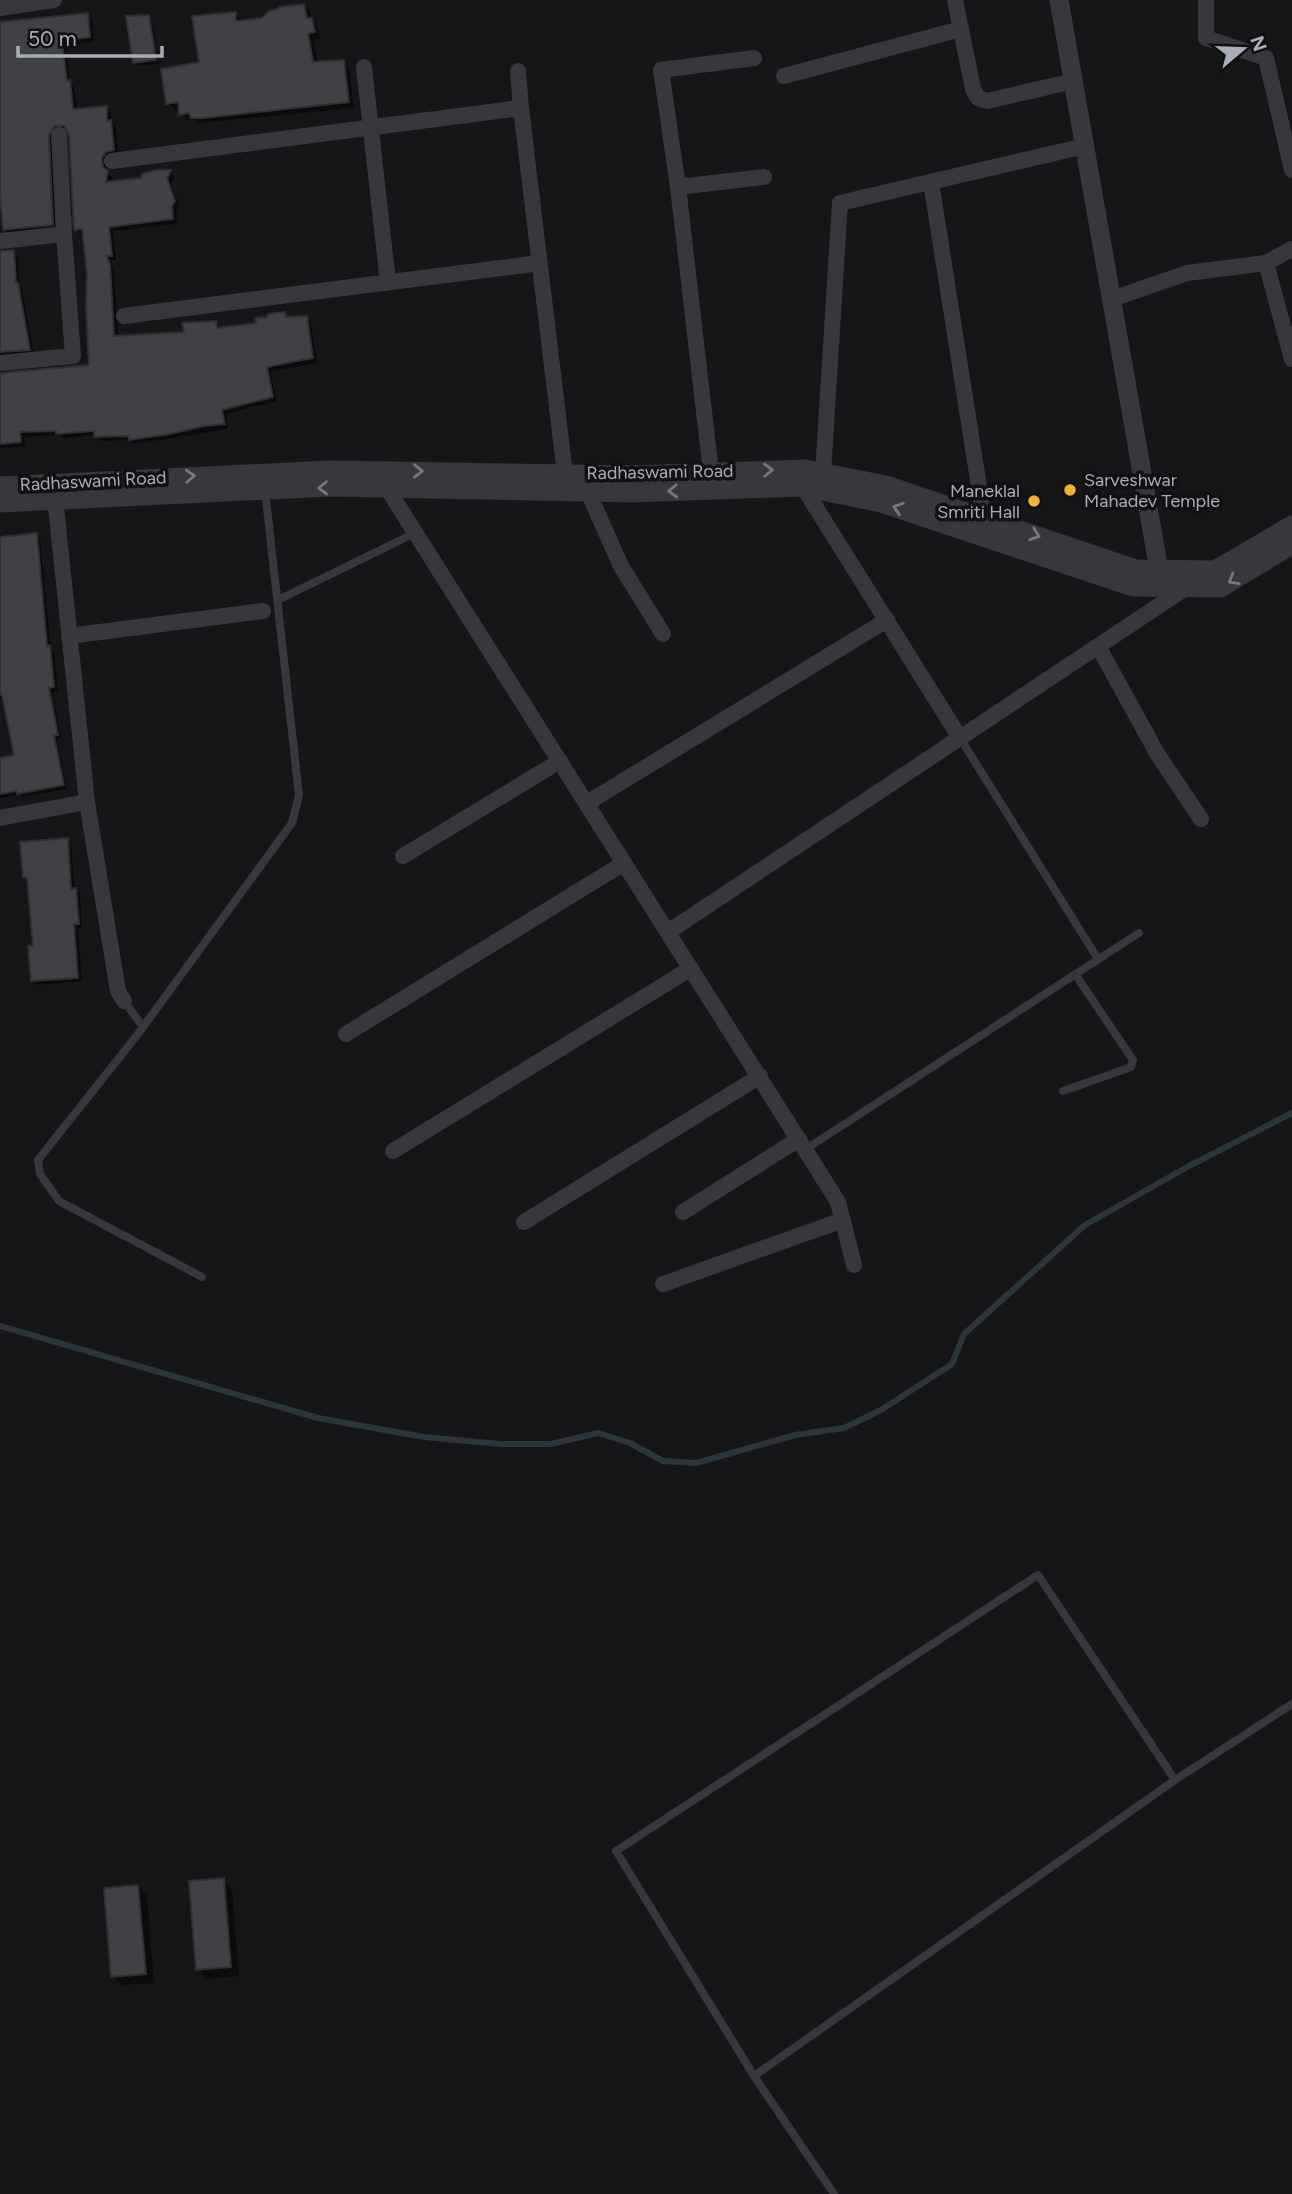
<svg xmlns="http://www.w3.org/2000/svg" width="1292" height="2194" font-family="Figtree,sans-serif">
<rect width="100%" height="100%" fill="#161618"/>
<!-- shadow -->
<g fill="#0007">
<path d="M304,6L310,12L312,20L318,27L320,39L314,40L318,63L343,62L349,68L354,108L199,123L195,119L187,120L181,114L180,109H174L168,103L201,63L235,14L242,21L263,20Z"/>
<path d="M87,15L92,19L94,41L66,46L70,84L74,87L77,111L106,108L111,113V122L116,127L118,155L106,163L107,172L112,177L111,183L143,180L170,172L174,177L171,184L179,206L176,212L177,224L113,231L116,260H111L114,270L118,338L186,334L215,322L220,329L258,324L285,314L290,319L306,318L311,323L317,363L270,372L277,401L226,414L228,429L135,444L131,440L101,441L96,435L62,438L60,435L24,437L25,446L0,448V375L91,366L89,274L84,234H81L76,229L70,130L63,129L57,131V229L9,234L4,229L0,178V23Z"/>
<path d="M148,16L152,21L159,64L139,66L135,62Z"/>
<path d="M13,252L18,257L19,286L22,289L34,354L0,358V253Z"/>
<path d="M36,535L40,539L51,648L54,652L58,691L52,692L61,739L57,740L67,789L23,797L21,795L0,798V760L16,757L4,698L0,699V538Z"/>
<path d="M67,840L71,845L75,889L80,894L82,928H78L82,981L37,985L33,981L35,947L29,881L24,876Z"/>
<path d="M223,1880L232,1890L239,1976L207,1979L198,1969Z"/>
<path d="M138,1887L147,1896L154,1983L122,1985L113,1976Z"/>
</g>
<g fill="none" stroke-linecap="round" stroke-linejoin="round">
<!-- stream -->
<path stroke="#2c353c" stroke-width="6" d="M0,1326L318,1418L424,1437L500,1444H551L598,1433L630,1443L663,1461L696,1463L795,1435L844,1428L881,1410L952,1364L964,1334L1085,1225L1189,1166L1292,1113"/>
</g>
<!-- building -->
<g fill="#404145" stroke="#303034" stroke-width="2">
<path d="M304,4L307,18H312L315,32L308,34L313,62L344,60L349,102L203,118H191L189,113L179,115L178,102L166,104L161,69L199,62L192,16L236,12V21L262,18L269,11L278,9L279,7Z"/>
<path d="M88,13L90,37L62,41L67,81L70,80L73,109L107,106V121L111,120L114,150L106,152L102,158L103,167L108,171L106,182L141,178L142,174L157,170H171L167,178L175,201L172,206L173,219L109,227L112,256H107L110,264L114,336L184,332L182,323L216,321L217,328L256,323L255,318L267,317L268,314L285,312L286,317L307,316L313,358L267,367L273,397L222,410L225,424L204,426L170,434L129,440L128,436L94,437V431L56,434V431L20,432L21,442L0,444V373L89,365L86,306L87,274L82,229L74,230L69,134L64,126H54L49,135L53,225L3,230L0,193V22Z"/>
<path d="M149,15L156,60L133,63L126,16Z"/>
<path d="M14,250L16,283H18L30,350L0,352V251Z"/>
<path d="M37,533L47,646L50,645L54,687L49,688L58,735L54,736L64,785L17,794L16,791L0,794V758L14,755L2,695H0V537Z"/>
<path d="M68,838L71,889L76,888L79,924H74L78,978L31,981L28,946H33L27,877H23L20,842Z"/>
<path d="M224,1878L231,1967L196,1970L189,1881Z"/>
<path d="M138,1885L146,1974L111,1977L104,1888Z"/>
</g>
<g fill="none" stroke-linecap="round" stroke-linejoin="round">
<!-- service -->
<g stroke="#37383d" stroke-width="8">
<path d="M278,600L415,533"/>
<path d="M960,738L1098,959"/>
<path d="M124,1001L143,1027"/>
<path d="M1063,1091L1131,1067L1133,1060L1075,974"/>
<path d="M806,1149L1139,933"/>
<path d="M202,1277L59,1201L40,1174L38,1160L138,1034L292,823L299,795L265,490"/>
<path d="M1175,1780L1292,1704"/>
<path d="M754,2076L1175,1780L1038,1575L616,1851L754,2076L834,2194"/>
</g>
<!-- minor -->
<g stroke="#37383d" stroke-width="16">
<path d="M955,0L973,89L978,98L987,101L1074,81"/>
<path d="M1206,0V38L1266,58L1292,170"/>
<path d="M0,8L54,0"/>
<path d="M364,67L388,282"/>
<path d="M518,71L521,108"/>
<path d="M784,76L961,29"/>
<path d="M112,161L521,108L565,474"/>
<path d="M931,182L984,518"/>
<path d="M678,187L764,177"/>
<path d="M0,241L64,234"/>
<path d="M1266,263L1292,359"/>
<path d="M1112,299L1187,273L1266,263L1292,249"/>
<path d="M124,316L540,263"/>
<path d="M0,363L73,356L64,234L59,135"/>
<path d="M711,472L678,187L661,70L754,58"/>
<path d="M823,473L840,203L1085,146"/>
<path d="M803,487L960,738"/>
<path d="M387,488L838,1202L854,1265"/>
<path d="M588,492L621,566L663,634"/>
<path d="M69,636L263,611"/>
<path d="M1098,646L1158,755L1201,819"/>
<path d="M87,802L118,991L124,1001"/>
<path d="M587,803L887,620"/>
<path d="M0,818L87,802L54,488"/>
<path d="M403,856L560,761"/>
<path d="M668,932L1187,587"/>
<path d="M346,1034L624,863"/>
<path d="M393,1151L690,969"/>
<path d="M683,1212L799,1139"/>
<path d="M524,1222L760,1076"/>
<path d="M663,1284L843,1220"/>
</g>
<!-- tertiary -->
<g stroke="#37383d" stroke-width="19">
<path d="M1059,0L1159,570"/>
<path d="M0,486L329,470L631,475L805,469L886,485L1136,569L1215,570L1292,525"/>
<path d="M0,503L329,487L632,493L803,487L881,503L1133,587L1220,588L1292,545"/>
</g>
</g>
<!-- one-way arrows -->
<defs><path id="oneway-chevron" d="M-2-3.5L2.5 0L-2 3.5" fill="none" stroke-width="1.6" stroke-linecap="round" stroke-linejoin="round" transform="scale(1.75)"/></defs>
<g stroke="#757881">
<use href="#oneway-chevron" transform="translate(768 470) rotate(-2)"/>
<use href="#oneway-chevron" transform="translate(418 471) rotate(1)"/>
<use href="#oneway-chevron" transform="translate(190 476) rotate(-3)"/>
<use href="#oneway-chevron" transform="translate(323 488) rotate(178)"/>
<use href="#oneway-chevron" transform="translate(673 491) rotate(178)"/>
<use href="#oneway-chevron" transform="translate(898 508) rotate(-162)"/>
<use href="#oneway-chevron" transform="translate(1035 535) rotate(19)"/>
<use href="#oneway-chevron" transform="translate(1233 580) rotate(150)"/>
</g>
<!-- markers -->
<g fill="#f2b134" stroke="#111113" stroke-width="2.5">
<circle cx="1070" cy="490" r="7"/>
<circle cx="1034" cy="501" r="7"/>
</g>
<g text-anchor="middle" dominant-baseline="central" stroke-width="7" stroke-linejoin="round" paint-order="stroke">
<!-- street labels -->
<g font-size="18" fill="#a8adb8" stroke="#111113">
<text transform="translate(660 472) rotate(-1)">Radhaswami Road</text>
<text transform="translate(93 481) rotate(-3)">Radhaswami Road</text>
</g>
<!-- poi labels -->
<g font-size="18" fill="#a8adb8" stroke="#111113" text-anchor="start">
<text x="1084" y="480">Sarveshwar<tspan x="1084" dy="21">Mahadev Temple</tspan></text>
<text x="1020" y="491" text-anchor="end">Maneklal<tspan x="1020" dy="21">Smriti Hall</tspan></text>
</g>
</g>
<!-- north arrow -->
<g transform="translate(1243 49) rotate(71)" stroke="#111113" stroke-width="5" paint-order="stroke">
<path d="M0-5L12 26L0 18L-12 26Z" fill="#a8adb8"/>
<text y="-10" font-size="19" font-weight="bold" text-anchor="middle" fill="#a8adb8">N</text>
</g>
<!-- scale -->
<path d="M18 46v10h144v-10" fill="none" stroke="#a8adb8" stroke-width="3.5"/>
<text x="28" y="46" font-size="21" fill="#a8adb8" stroke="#111113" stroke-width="5" paint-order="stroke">50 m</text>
</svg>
